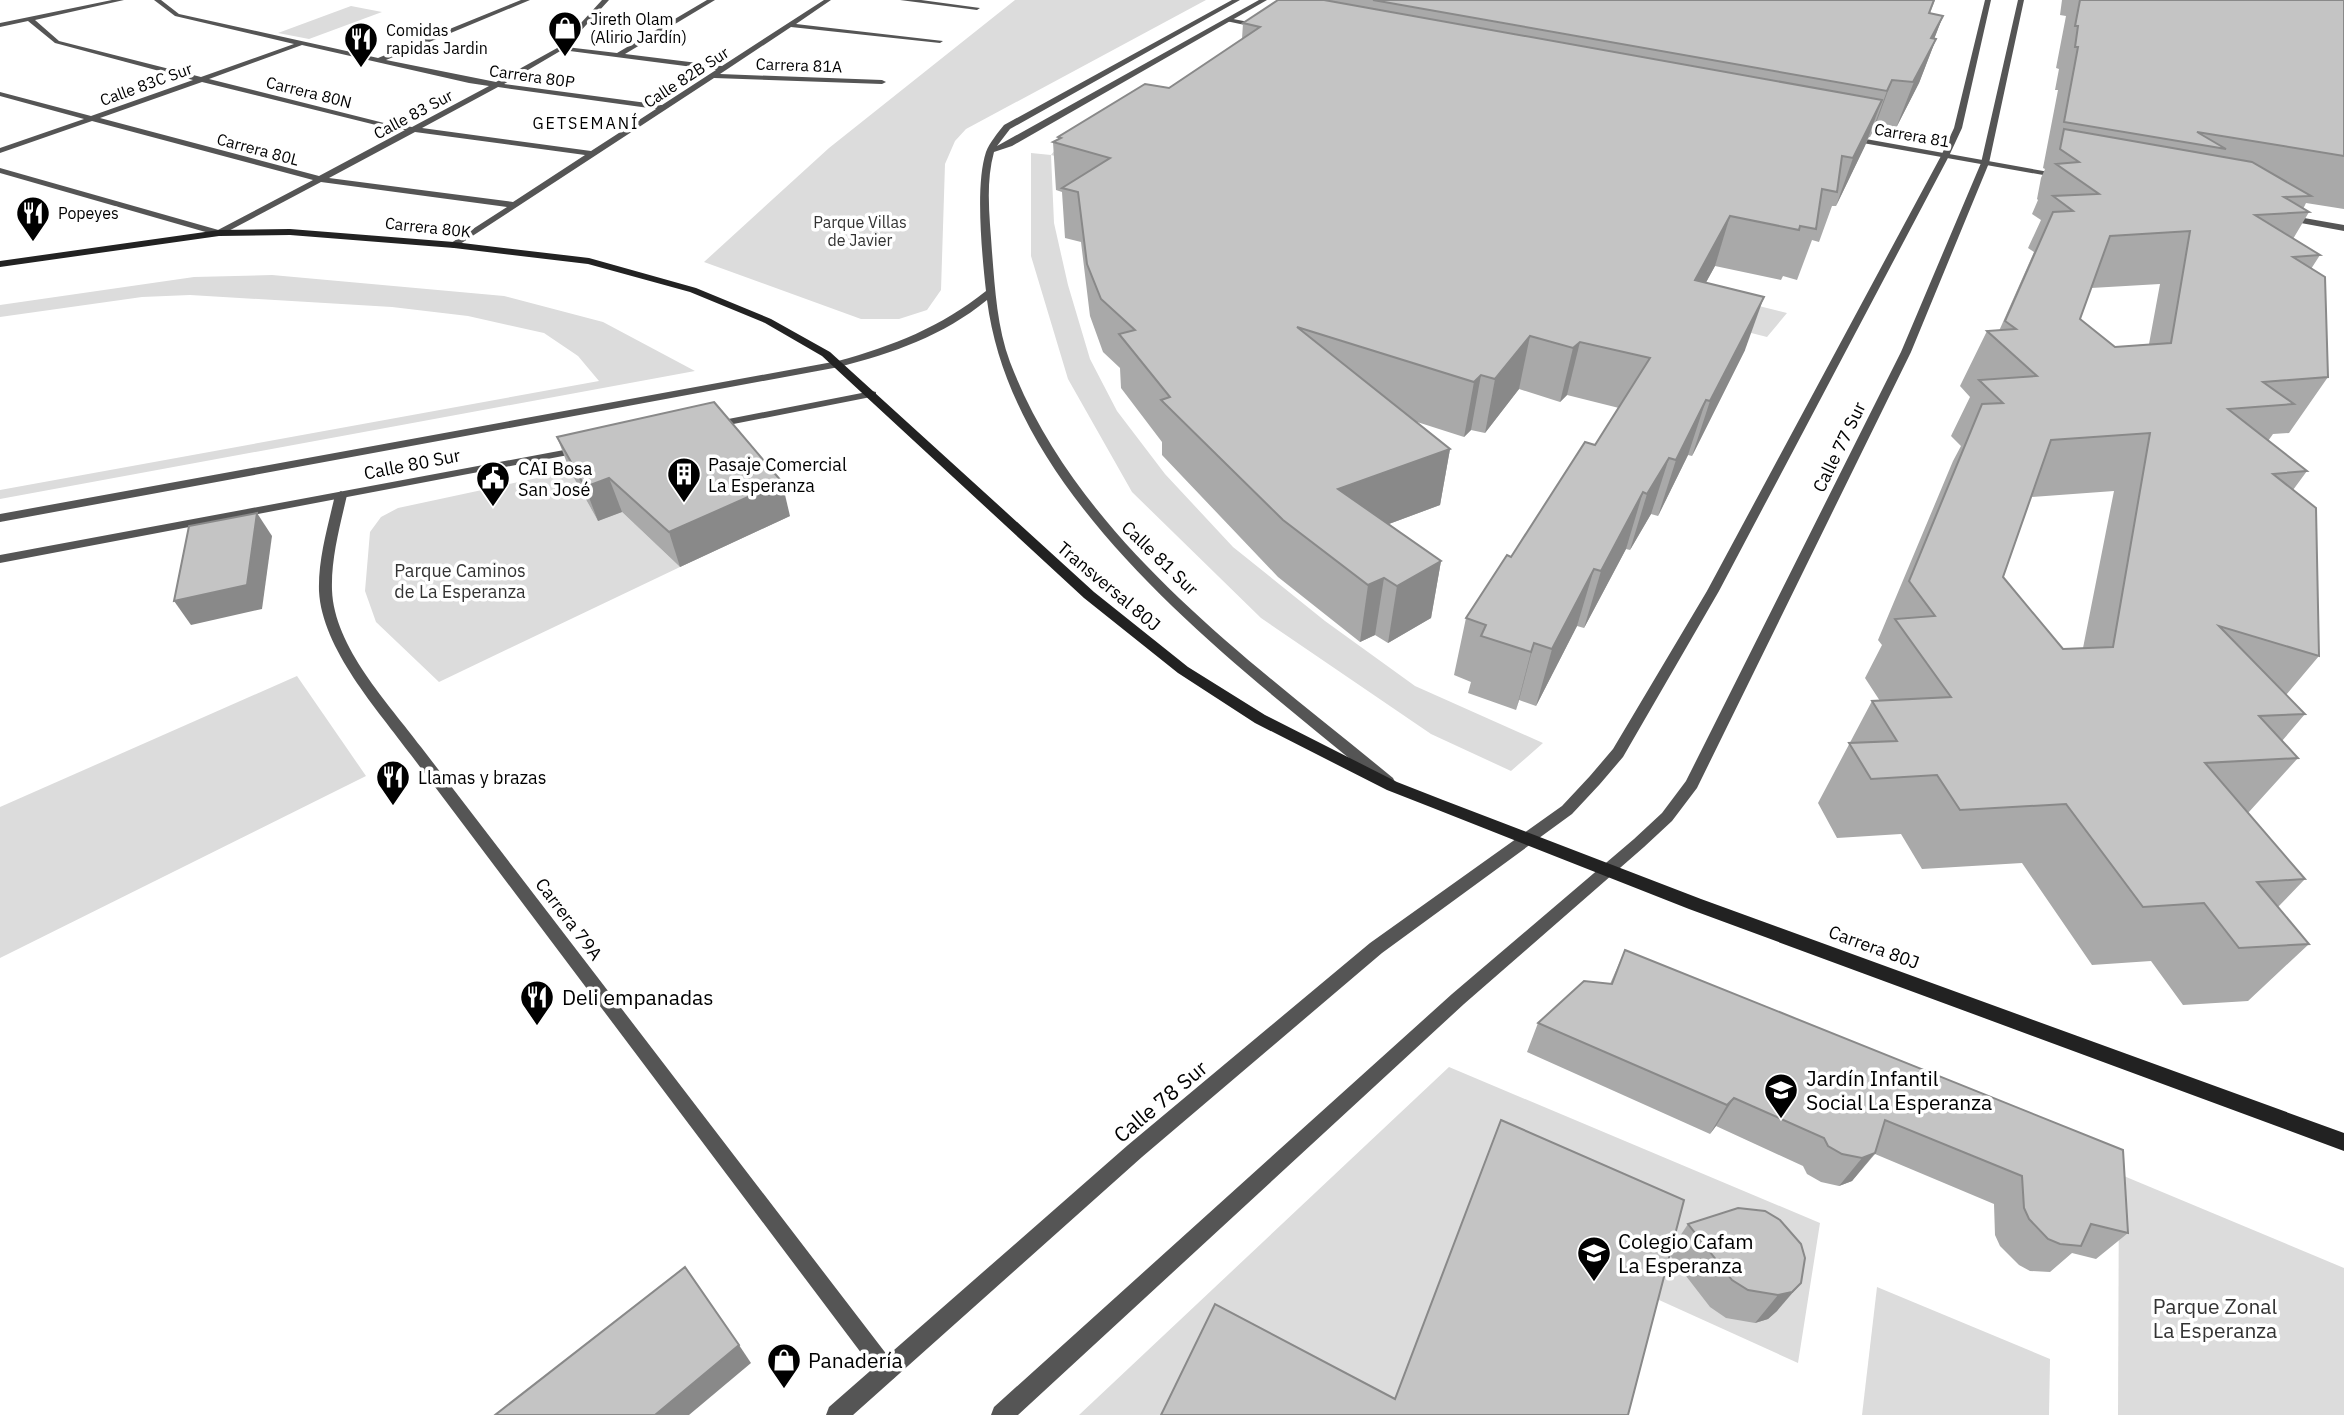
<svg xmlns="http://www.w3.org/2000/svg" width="2344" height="1415" font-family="'IBM Plex Sans',sans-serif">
<rect width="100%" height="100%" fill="#fff"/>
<!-- green -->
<g fill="#dcdcdc">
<path d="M1015,0H1206L966,129L955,141L945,164L941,290L927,310L899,319H861L704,262L829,148Z"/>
<path d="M351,6L382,12L309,39L278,33Z"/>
<path d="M1068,134L1787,313L1767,337L1051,155L1054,223L1068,285L1090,359L1117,411L1165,474L1233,547L1325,621L1415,686L1543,743L1511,771L1431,734L1261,618L1132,492L1068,379L1031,256V153L1051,155Z"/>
<path d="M272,275L504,296L603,322L695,371L0,499V490L599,381L578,356L544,333L468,316L392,307L190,295L142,297L0,317V305L194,277Z"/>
<path d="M570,471L598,521L622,512L680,567L439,682L376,622L365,591L370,532L381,517L398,508Z"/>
<path d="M297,676L366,776L0,958V807Z"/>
<path d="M1449,1067L1820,1223L1798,1363L1648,1295L1389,1415H1079Z"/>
<path d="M2119,1174L2344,1268V1415H2118Z"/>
<path d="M1877,1287L2050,1359L2049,1415H1862Z"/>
</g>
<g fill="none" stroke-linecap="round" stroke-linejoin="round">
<!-- pedestrian -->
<path fill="#555" fill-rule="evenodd" d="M0,168L222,231L223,233L216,235L0,173Z"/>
<!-- minor -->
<g fill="#555" fill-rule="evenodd">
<path d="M112,0H124L35,20L59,41L201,77L294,44L175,16L154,0H161L179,14L378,58L521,0H530L386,60L496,82L559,47L602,0H609L566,47L617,53L707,0H715L625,54L722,66L824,0H831L796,24L943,41L940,43L791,27L720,74L882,80L886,82L882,84L714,78L454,248L451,247V243L507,207L321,182L219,236L215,233L216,231L313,180L92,121L0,153V148L84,119L0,96V92L91,116L193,80L55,43L28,21L0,27V23ZM302,45L469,83L489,86L412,127L384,123L209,79ZM562,50L716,70L662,105L504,84ZM202,82L384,127L405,130L319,176L100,118ZM498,87L656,109L591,151L422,128ZM415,132L585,155L513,202L329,178Z"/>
<path d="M900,0H921L980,8L977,10Z"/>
<path d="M1228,18L1259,24L1262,26L1259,28L1226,21Z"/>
<path d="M1849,136L2060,174L2064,176L2060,178L1846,140V136Z"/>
<path d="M2287,215L2344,225V231L2284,220L2283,218Z"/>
<path d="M341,491L347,495C340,526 331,558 332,590C334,647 389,704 421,747L894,1364L898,1371L894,1378L887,1382L880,1378L411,755C378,710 322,649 319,591C318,559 328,526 335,495Z"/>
</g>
<!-- tertiary -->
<g fill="#555" fill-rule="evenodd">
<path d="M1232,0H1240L1010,129L997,146L1259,0H1267L1012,146L994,152C985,185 990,219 992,252C995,289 997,327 1010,362C1078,540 1251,661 1393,778L1395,782L1393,786H1383C1235,663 1013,503 987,300C943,336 893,353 839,367L0,522V514L838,361C893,346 941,327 986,291C982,255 975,185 986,152C990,142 997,134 1004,125Z"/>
<path d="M1985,0H1991L1962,128L1949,156L1719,591L1623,757L1600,784L1572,814L1382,953L1142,1157L853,1415H826L829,1407L1128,1145L1370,943L1562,806L1590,776L1613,749L1707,591L1941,156L1954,128Z"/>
<path d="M2018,0H2024L1989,163L1911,352L1697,788L1672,821L1644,847L1464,1004L1018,1415H991L994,1407L1452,994L1634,839L1662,813L1686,781L1901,352L1981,163Z"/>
<path d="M872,391L876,392V396L713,428L708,425L713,422Z"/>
<path d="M580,447L586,450L584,452L0,563V555Z"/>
</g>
<!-- secondary -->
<path fill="#222" fill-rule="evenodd" d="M290,229L454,242L589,258L696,288L771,319L830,352L1094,592L1188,667L1265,715L1397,782L1443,800L1701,899L2344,1133V1151L1689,909L1433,808L1387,790L1255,723L1178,673L1084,598L822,356L765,323L690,292L588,264L454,248L290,235L219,236L0,267V261L219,230Z"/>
</g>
<!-- wall -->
<g fill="#a9a9a9" fill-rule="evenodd">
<path d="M1278,0H1935L1930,13L1943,16L1934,39H1936L1919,83L1896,128L1875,126L1870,137H1869L1836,206H1832L1819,242L1812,240L1797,280L1783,276L1781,280L1715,266L1706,282L1745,350L1692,456L1688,455L1658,516L1651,514L1630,550L1626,549L1584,628L1577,626L1536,706L1519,700L1516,710L1468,693L1471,682L1454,675L1466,618L1595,445L1619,408L1567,395L1560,402L1519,389L1485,433L1471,430L1464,437L1414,421L1450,449L1440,505L1389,524L1441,561L1431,618L1388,643L1375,635L1360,642L1278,577L1162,455V442L1121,388L1120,368L1103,352L1090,316L1081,242L1065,238L1062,192L1056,190L1053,142L1058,139V137L1169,88L1242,39L1243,23Z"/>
<path d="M2062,0H2344V209L2306,203L2303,209L2309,212L2293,239L2320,255L2311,269L2328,377L2289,433L2273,434L2268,441L2307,471L2293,490L2319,656L2286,695L2305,714L2282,741L2298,758L2248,813L2305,879L2278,907L2309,944L2248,1001L2183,1005L2151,961L2092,965L2022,863L1922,869L1901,834L1837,838L1818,803L1872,701H1880L1865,678L1882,645L1878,640L1953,461L1961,446L1951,436L1970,397L1960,386L1987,331H1999L2034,252L2028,248L2041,220L2032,214L2038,200L2037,199L2041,178L2045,169L2043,168L2058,90H2055L2059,69L2056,68L2066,16L2060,15ZM2160,284L2149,344L2115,347L2080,319L2091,288ZM2114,491L2083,648L2063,649L2003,577L2031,497Z"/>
<path d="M557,437L790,516L680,567L622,512L598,521L570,471Z"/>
<path d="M1625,950L2128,1233L2096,1259L2072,1253L2050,1272L2030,1271L2019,1265L2000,1246L1995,1235L1994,1204L1875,1154L1852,1181L1839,1186L1821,1182L1807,1174L1803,1166L1716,1126L1710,1134L1527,1052L1538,1023L1610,984Z"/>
<path d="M1688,1224L1801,1244L1777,1311L1768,1319L1755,1323L1726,1318L1710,1307L1669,1254L1395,1399L1670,1251Z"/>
</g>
<!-- shaded-wall -->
<g fill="#898989">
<path d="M1943,16L1929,52L1936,39L1919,83L1896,128L1931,38Z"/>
<path d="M1892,80L1875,126L1870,137L1887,91Z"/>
<path d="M1882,100L1865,146L1836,206L1853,158Z"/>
<path d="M1730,216L1715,266L1679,332L1695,280Z"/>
<path d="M1764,297L1745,350L1692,456L1710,401Z"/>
<path d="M1530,336L1519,389L1485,433L1495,379Z"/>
<path d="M1580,342L1567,395L1560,402L1573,348Z"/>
<path d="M1481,375L1471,430L1464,437L1474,382Z"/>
<path d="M1706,400L1688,455L1658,516L1676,460Z"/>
<path d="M1450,449L1440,505L1332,545L1338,489Z"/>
<path d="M1669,458L1651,514L1630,550L1647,494Z"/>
<path d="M609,478L622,512L598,521L585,487Z"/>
<path d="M782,482L790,516L680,567L669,532Z"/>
<path d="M1643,492L1626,549L1584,628L1601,571Z"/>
<path d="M257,513L272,536L262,609L191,625L174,601Z"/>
<path d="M1441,561L1431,618L1388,643L1397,586Z"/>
<path d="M1594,569L1577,626L1536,706L1552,649Z"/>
<path d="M1384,578L1375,635L1360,642L1368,585Z"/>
<path d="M1534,643L1519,700L1516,710L1531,652Z"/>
<path d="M1734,1098L1716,1126L1710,1134L1727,1105Z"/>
<path d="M1875,1153L1852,1181L1839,1186L1862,1158Z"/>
<path d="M1801,1283L1777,1311L1768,1319L1755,1323L1778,1295Z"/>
<path d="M739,1345L751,1363L689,1415H655Z"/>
</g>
<!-- building -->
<g fill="#c4c4c4" stroke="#898989" stroke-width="2" fill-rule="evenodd">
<path d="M1278,0H1324L1882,100L1853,158L1842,156L1837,192L1822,189L1816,229L1800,226L1799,230L1730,216L1695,280L1764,297L1710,401L1706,400L1676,460L1669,458L1647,494L1643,492L1601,571L1594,569L1552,649L1534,643L1531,652L1481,636L1486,625L1466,618L1507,555L1511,557L1585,442L1595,445L1650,358L1580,342L1573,348L1530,336L1495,379L1481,375L1474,382L1297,327L1450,449L1338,489L1441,561L1397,586L1384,578L1368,585L1283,520L1161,400L1170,397L1119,334L1135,330L1101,299L1087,264L1078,192L1062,188L1110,158L1053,142L1061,138L1058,137L1145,84L1169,88L1260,27L1243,23Z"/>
<path d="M1373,0H1934L1929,13L1943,16L1931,38L1936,39L1913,82L1892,80L1887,91Z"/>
<path d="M2080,0H2344V156L2197,132L2226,149L2064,122L2078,47H2075L2078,26H2075Z"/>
<path d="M2064,129L2252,162L2311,196L2284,197L2309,212L2255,215L2320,255L2293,257L2325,277L2328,377L2263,382L2294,404L2228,409L2307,471L2273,474L2316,508L2319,656L2219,626L2305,714L2259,716L2298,758L2205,763L2305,879L2257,882L2309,944L2239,948L2204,903L2143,907L2066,804L1960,810L1937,775L1871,779L1849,743L1897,741L1872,701L1951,697L1895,619L1935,616L1909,581L1982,404L2003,403L1979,380L2037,376L1987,331L2016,329L2005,321L2053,212L2073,211L2053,196L2099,194L2056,164L2079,162L2060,149ZM2190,231L2171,343L2115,347L2080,319L2110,236ZM2150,433L2113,647L2063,649L2003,577L2051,440Z"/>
<path d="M714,402L782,482L669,532L609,478L585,487L557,437Z"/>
<path d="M257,513L247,585L174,601L189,526Z"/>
<path d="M1625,950L2123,1150L2128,1233L2091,1224L2081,1246L2060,1244L2048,1239L2029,1219L2024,1208L2022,1176L1885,1120L1875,1153L1862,1158L1842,1154L1828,1146L1824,1138L1734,1098L1727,1105L1538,1023L1584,981L1612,984Z"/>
<path d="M1501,1120L1684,1200L1628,1415H1161L1215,1304L1395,1399Z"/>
<path d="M1738,1208L1765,1211L1780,1220L1801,1244L1805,1258L1801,1283L1792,1292L1778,1295L1748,1290L1732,1280L1688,1224Z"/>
<path d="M685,1267L739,1345L655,1415H495Z"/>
</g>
<!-- icons -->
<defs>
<g id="shop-pin" transform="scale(1.75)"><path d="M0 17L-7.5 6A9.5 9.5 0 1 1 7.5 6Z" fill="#000" stroke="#fff"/><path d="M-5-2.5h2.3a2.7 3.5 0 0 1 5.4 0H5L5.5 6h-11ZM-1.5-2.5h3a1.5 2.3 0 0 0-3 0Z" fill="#fff"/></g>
<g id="restaurant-pin" transform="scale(1.75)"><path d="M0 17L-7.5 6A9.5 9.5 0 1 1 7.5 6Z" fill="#000" stroke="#fff"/><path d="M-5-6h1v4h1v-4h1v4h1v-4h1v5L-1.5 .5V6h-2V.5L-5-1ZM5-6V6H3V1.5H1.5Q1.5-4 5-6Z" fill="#fff"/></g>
<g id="building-pin" transform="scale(1.75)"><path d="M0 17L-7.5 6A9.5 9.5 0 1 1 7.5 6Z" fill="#000" stroke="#fff"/><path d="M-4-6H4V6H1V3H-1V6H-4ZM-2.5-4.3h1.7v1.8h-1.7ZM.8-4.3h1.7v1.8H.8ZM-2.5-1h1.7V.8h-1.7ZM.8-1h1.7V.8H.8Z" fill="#fff"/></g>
<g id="civic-pin" transform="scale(1.75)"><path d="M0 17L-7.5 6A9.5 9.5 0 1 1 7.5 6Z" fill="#000" stroke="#fff"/><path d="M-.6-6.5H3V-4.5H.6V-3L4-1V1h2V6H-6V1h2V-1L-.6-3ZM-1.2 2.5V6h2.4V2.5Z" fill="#fff"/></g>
<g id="school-pin" transform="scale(1.75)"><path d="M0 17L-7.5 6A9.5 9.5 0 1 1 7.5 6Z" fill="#000" stroke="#fff"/><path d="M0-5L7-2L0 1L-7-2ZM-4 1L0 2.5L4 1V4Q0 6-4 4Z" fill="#fff"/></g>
</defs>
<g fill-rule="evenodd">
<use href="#shop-pin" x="565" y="28"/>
<use href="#restaurant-pin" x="361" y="39"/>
<use href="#restaurant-pin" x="33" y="213"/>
<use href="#building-pin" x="684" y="474"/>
<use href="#civic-pin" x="493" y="478"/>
<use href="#restaurant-pin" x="393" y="777"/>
<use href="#restaurant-pin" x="537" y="997"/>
<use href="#school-pin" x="1781" y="1090"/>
<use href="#school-pin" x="1594" y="1253"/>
<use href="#shop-pin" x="784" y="1360"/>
</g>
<g text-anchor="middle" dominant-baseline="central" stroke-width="7" stroke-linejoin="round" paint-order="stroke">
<!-- far-poi labels -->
<g font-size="16" fill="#000" stroke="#fff" text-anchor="start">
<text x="590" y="19">Jireth Olam<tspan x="590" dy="18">(Alirio Jardín)</tspan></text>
<text x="386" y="30">Comidas<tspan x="386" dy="18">rapidas Jardin</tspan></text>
<text x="58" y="213">Popeyes</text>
</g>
<!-- far-street labels -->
<g font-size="16" fill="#000" stroke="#fff">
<text transform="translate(799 65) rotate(2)">Carrera 81A</text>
<text transform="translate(532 76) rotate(8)">Carrera 80P</text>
<text transform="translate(686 77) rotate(-33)">Calle 82B Sur</text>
<text transform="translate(146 84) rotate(-20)">Calle 83C Sur</text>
<text transform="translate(309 92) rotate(14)">Carrera 80N</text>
<text transform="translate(413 114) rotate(-28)">Calle 83 Sur</text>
<text transform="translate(1912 135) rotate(10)">Carrera 81</text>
<text transform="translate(258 149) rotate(15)">Carrera 80L</text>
<text transform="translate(428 227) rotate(6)">Carrera 80K</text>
</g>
<!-- far-neighbourhood labels -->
<g font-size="16" letter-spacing="2" fill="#000" stroke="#fff">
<text x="586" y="123">GETSEMANÍ</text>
</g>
<!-- far-park labels -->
<g font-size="16" fill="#333" stroke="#fff">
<text x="860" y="222">Parque Villas<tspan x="860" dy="18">de Javier</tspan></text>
</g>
<!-- street labels -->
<g font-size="18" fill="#000" stroke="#fff">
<text transform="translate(1839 447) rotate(-64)">Calle 77 Sur</text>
<text transform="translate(412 464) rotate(-11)">Calle 80 Sur</text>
<text transform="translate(1160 558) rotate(44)">Calle 81 Sur</text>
<text transform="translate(1109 586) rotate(40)">Transversal 80J</text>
<text transform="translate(569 919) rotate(53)">Carrera 79A</text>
<text transform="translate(1874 947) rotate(20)">Carrera 80J</text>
</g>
<!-- poi labels -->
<g font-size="18" fill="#000" stroke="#fff" text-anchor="start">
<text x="708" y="464">Pasaje Comercial<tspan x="708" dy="21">La Esperanza</tspan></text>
<text x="518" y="468">CAI Bosa<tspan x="518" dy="21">San José</tspan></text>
<text x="418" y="777">Llamas y brazas</text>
</g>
<!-- park labels -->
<g font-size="18" fill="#333" stroke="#fff">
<text x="460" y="570">Parque Caminos<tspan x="460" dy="21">de La Esperanza</tspan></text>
</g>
<!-- near-poi labels -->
<g font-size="21" fill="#000" stroke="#fff" text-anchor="start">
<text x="562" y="997">Deli empanadas</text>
<text x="1806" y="1078">Jardín Infantil<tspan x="1806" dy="24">Social La Esperanza</tspan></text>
<text x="1618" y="1241">Colegio Cafam<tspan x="1618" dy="24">La Esperanza</tspan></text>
<text x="808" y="1360">Panadería</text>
</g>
<!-- near-street labels -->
<g font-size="21" fill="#000" stroke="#fff">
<text transform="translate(1160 1101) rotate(-40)">Calle 78 Sur</text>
</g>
<!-- near-park labels -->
<g font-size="21" fill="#333" stroke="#fff">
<text x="2215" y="1306">Parque Zonal<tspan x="2215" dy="24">La Esperanza</tspan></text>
</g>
</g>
</svg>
